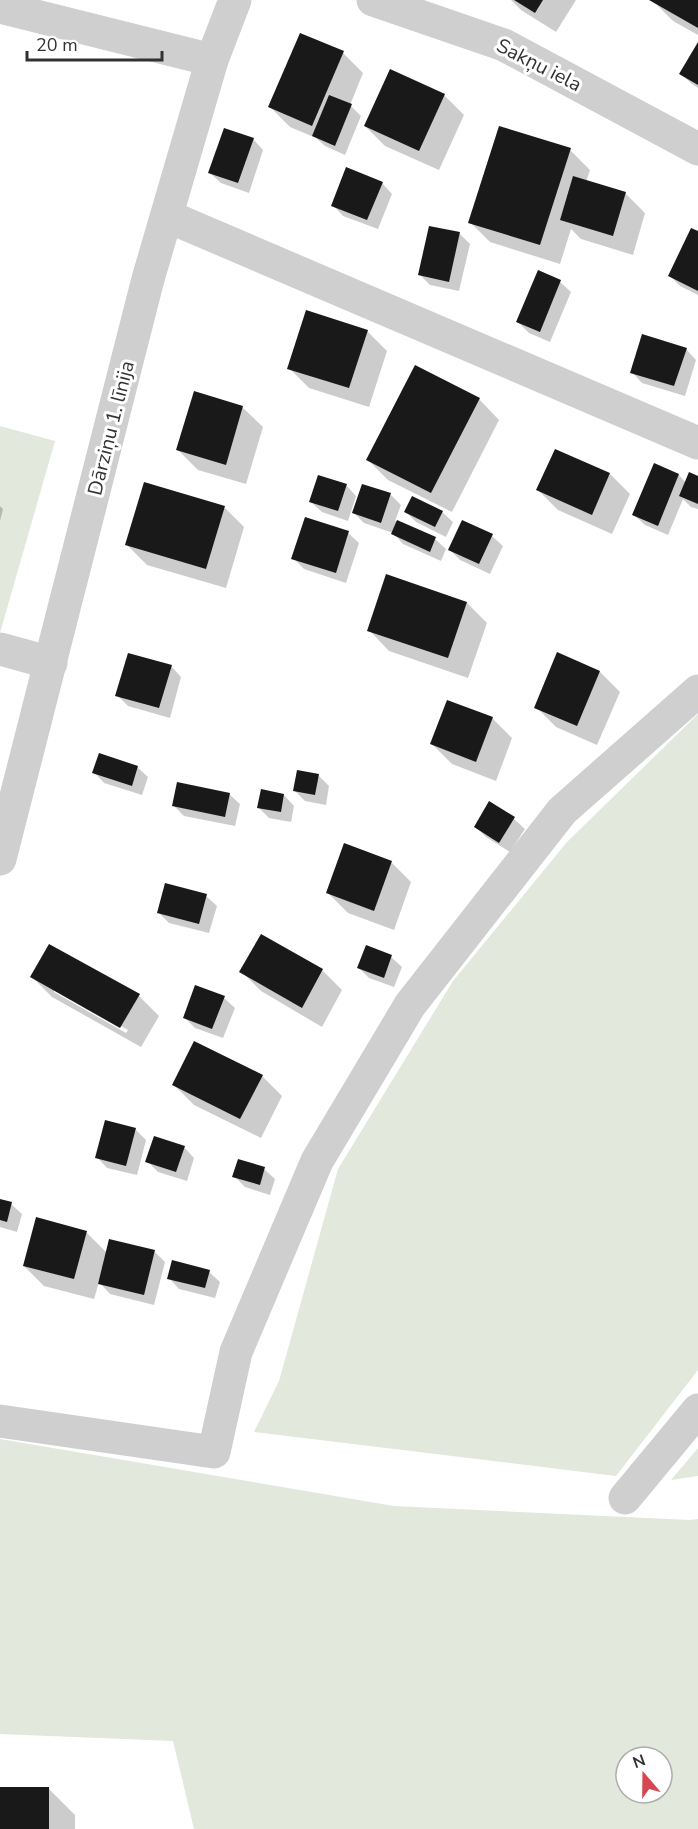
<svg xmlns="http://www.w3.org/2000/svg" width="698" height="1829" font-family="'Nunito Sans',sans-serif">
<rect width="100%" height="100%" fill="#fff"/>
<!-- green -->
<g fill="#e2e8dc" fill-rule="evenodd">
<path d="M0,426L55,441L0,633Z"/>
<path d="M698,714V1370L616,1476L254,1432L279,1381L338,1169L453,981L567,842Z"/>
<path d="M0,1439L394,1506L690,1520L698,1519V1829H194L173,1741L0,1734ZM626,1757H662V1793H626Z"/>
<path d="M698,1448V1476L671,1480Z"/>
</g>
<!-- shadow -->
<g fill="#0003" fill-rule="evenodd">
<path d="M511,0H576L556,32L521,10Z"/>
<path d="M698,0V35L673,21L653,1Z"/>
<path d="M698,45V88L692,84L681,74Z"/>
<path d="M343,53L363,73L350,105L361,116L345,155L325,146L316,138L290,127L270,107Z"/>
<path d="M444,95L464,115L439,170L385,146L365,126Z"/>
<path d="M253,139L263,150L249,193L221,183L210,173Z"/>
<path d="M570,150L590,170L586,182L625,193L645,213L633,255L581,239L571,229L560,264L490,242L470,222Z"/>
<path d="M382,183L392,194L378,229L343,216L333,205Z"/>
<path d="M459,233L470,244L459,291L430,285L419,274Z"/>
<path d="M698,233V295L680,286L670,276Z"/>
<path d="M560,282L571,292L550,342L529,333L518,322Z"/>
<path d="M367,331L387,351L369,407L309,388L289,368Z"/>
<path d="M686,349L696,360L685,396L642,383L632,372Z"/>
<path d="M415,367L479,399L499,420L452,512L388,480L368,460Z"/>
<path d="M242,407L263,427L246,484L198,470L178,450Z"/>
<path d="M555,451L610,474L630,494L612,534L558,510L538,490Z"/>
<path d="M679,475L686,483L698,477V509L691,507L683,499L668,535L645,525L634,515Z"/>
<path d="M346,485L356,496L348,521L322,512L311,502Z"/>
<path d="M363,486L391,495L401,505L395,521L435,539L446,549L441,561L403,544L393,533L364,523L354,513Z"/>
<path d="M0,506L3,509L0,521Z"/>
<path d="M224,507L244,527L226,588L147,565L127,545Z"/>
<path d="M406,512H442L453,522L446,537L416,522Z"/>
<path d="M348,533L359,543L346,583L304,569L293,558Z"/>
<path d="M492,536L503,546L490,574L460,560L450,550Z"/>
<path d="M467,603L487,623L468,678L389,651L369,630Z"/>
<path d="M171,666L181,677L170,718L128,706L117,695Z"/>
<path d="M600,672L620,692L597,745L556,727L536,707Z"/>
<path d="M492,718L512,738L496,781L452,764L432,744Z"/>
<path d="M137,767L148,777L142,795L104,783L94,772Z"/>
<path d="M319,776L329,786L326,805L305,801L295,791Z"/>
<path d="M229,794L240,804L235,826L184,816L173,805Z"/>
<path d="M284,795L294,806L291,822L269,818L258,807Z"/>
<path d="M490,803L514,819L525,829L510,852L486,837L476,827Z"/>
<path d="M391,862L411,882L394,930L348,913L328,893Z"/>
<path d="M206,896L217,906L209,933L169,923L159,913Z"/>
<path d="M262,936L322,970L342,990L322,1027L261,991L241,971Z"/>
<path d="M366,947L391,957L402,967L394,987L369,978L358,967Z"/>
<path d="M32,977L139,996L159,1016L141,1047L52,997ZM54,988L128,1030L126,1033L54,992Z"/>
<path d="M224,998L235,1008L223,1038L195,1028L185,1018Z"/>
<path d="M262,1076L282,1096L261,1138L194,1105L174,1085Z"/>
<path d="M136,1130L146,1140L137,1175L107,1168L97,1157Z"/>
<path d="M184,1147L194,1158L187,1181L158,1172L147,1161Z"/>
<path d="M264,1169L275,1179L270,1195L245,1187L234,1176Z"/>
<path d="M0,1201L11,1204L22,1214L17,1232L0,1227Z"/>
<path d="M37,1219L87,1233L107,1253L154,1251L165,1262L154,1305L110,1294L99,1282L94,1299L44,1286L24,1266Z"/>
<path d="M209,1272L220,1282L215,1298L179,1289L169,1278Z"/>
<path d="M0,1788H48L75,1815V1829H0Z"/>
</g>
<!-- building -->
<g fill="#191919">
<path d="M514,0H543L535,13Z"/>
<path d="M649,0H698V28Z"/>
<path d="M300,33L344,51L312,126L268,107Z"/>
<path d="M698,42V85L679,74Z"/>
<path d="M390,69L445,94L419,151L364,126Z"/>
<path d="M329,95L352,104L335,146L312,136Z"/>
<path d="M499,126L571,148L540,245L468,223Z"/>
<path d="M224,128L254,138L238,183L208,173Z"/>
<path d="M346,167L383,182L367,220L331,206Z"/>
<path d="M573,176L626,192L613,236L560,220Z"/>
<path d="M429,226L460,232L449,282L418,275Z"/>
<path d="M691,228L698,231V291L668,276Z"/>
<path d="M538,270L561,280L540,332L516,322Z"/>
<path d="M306,310L368,330L349,388L287,369Z"/>
<path d="M642,334L687,348L674,386L630,373Z"/>
<path d="M415,365L480,398L431,493L366,460Z"/>
<path d="M194,391L243,406L226,465L176,450Z"/>
<path d="M555,449L610,473L592,515L536,490Z"/>
<path d="M654,463L679,474L658,526L632,515Z"/>
<path d="M689,472L698,476V504L679,496Z"/>
<path d="M318,475L347,484L338,511L309,502Z"/>
<path d="M144,482L225,506L206,569L125,545Z"/>
<path d="M362,484L391,493L381,523L352,513Z"/>
<path d="M412,496L443,511L435,527L404,512Z"/>
<path d="M305,517L349,531L336,573L291,559Z"/>
<path d="M397,520L436,537L430,552L391,534Z"/>
<path d="M462,520L493,534L479,564L448,550Z"/>
<path d="M386,574L467,602L448,658L367,631Z"/>
<path d="M557,652L600,671L577,726L534,708Z"/>
<path d="M128,653L172,665L159,708L115,696Z"/>
<path d="M447,700L493,717L476,762L430,744Z"/>
<path d="M99,753L138,766L132,786L92,773Z"/>
<path d="M297,770L319,774L315,795L293,791Z"/>
<path d="M177,782L230,793L225,817L172,806Z"/>
<path d="M261,789L284,794L281,812L257,808Z"/>
<path d="M489,801L515,817L499,843L474,827Z"/>
<path d="M344,843L392,861L374,911L326,893Z"/>
<path d="M165,883L207,894L199,924L157,913Z"/>
<path d="M261,934L323,969L302,1008L239,972Z"/>
<path d="M49,944L140,994L120,1028L30,977Z"/>
<path d="M366,945L392,955L384,978L357,968Z"/>
<path d="M195,985L225,996L212,1029L183,1018Z"/>
<path d="M194,1041L263,1075L240,1119L172,1085Z"/>
<path d="M105,1120L136,1128L126,1166L95,1158Z"/>
<path d="M154,1136L185,1146L176,1172L145,1162Z"/>
<path d="M238,1159L265,1167L260,1185L232,1177Z"/>
<path d="M0,1199L12,1202L7,1222L0,1220Z"/>
<path d="M36,1217L87,1231L74,1279L23,1266Z"/>
<path d="M109,1239L155,1250L144,1295L98,1284Z"/>
<path d="M172,1260L210,1270L205,1288L167,1279Z"/>
<rect x="0" y="1787" width="49" height="42"/>
</g>
<g fill="none" stroke-linecap="round" stroke-linejoin="round">
<!-- minor -->
<g stroke="#cfcfcf" stroke-width="33">
<path d="M373,0L504,45L698,149"/>
<path d="M0,7L212,60"/>
<path d="M167,216L698,443"/>
<path d="M0,649L51,663"/>
<path d="M0,859L148,279L212,60L235,0"/>
<path d="M0,1421L214,1452L236,1352L317,1161L410,1005L562,811L698,691"/>
<path d="M625,1498L698,1410"/>
</g>
</g>
<g text-anchor="middle" dominant-baseline="central" stroke-width="6" stroke-linejoin="round" paint-order="stroke">
<!-- street labels -->
<g font-size="20" fill="#323232" stroke="#fff">
<text transform="translate(539 65) rotate(27)">Sakņu iela</text>
<text transform="translate(111 428) rotate(-76)">Dārziņu 1. līnija</text>
</g>
</g>
<!-- north arrow -->
<g transform="translate(644 1775) rotate(340)"><circle r="28" fill="#ffffff" stroke="#adadad" stroke-width="1.5"/>
<path d="M0-4.5L10 22L0 15L-10 22Z" fill="#d6474f"/>
<text y="-9" font-size="16" font-weight="bold" text-anchor="middle" fill="#323232">N</text>
</g>
<!-- scale -->
<path d="M27 51v9h135v-9" fill="none" stroke="#323232" stroke-width="3"/>
<text x="36" y="51" font-size="18" fill="#323232" stroke="#ffffff" stroke-width="4.5" paint-order="stroke">20 m</text>
</svg>
